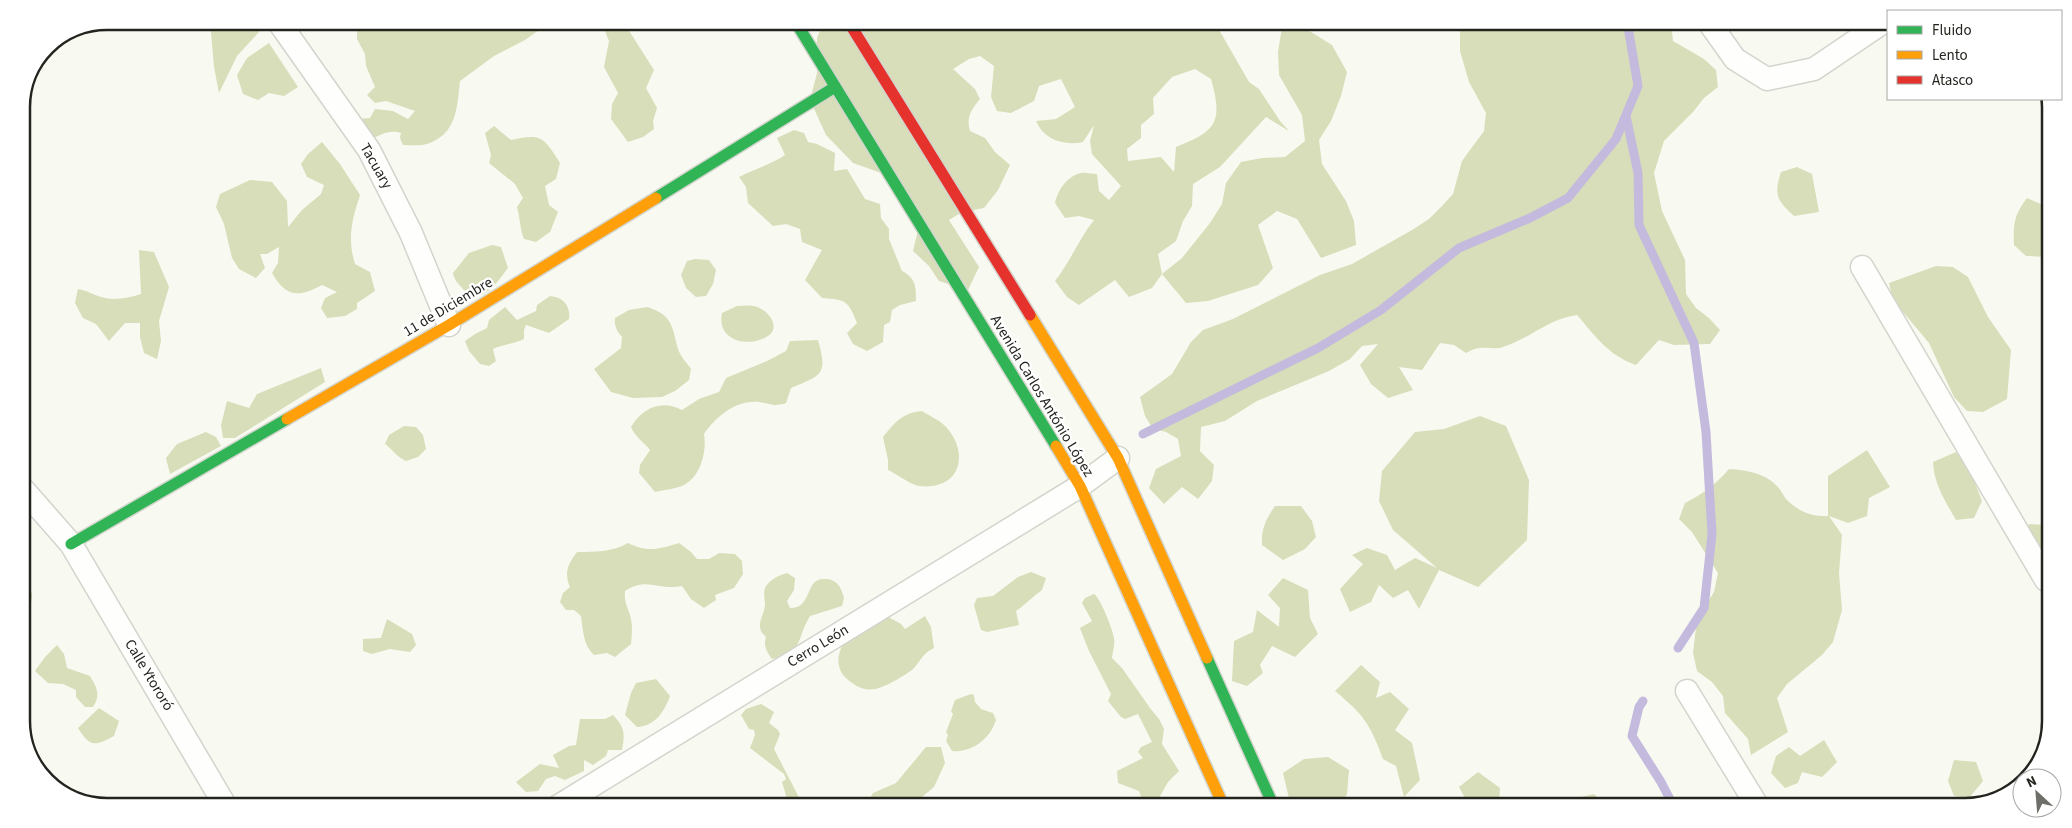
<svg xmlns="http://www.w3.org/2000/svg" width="2072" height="828" font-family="'Source Sans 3',sans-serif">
<rect width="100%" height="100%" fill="#f8faf1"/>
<!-- forest -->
<g fill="#d8deb9" fill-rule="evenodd">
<path d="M210,21H258L259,32L237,56L219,93L214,67Z"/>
<path d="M363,21H404L406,26L420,21H552L525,40L494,56L460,81C457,108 457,134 427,144C420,146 410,145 403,145L400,138L401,133C390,129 379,135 370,140L357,119L370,118L375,109L393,111L408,119L415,111L386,101L375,103L367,95L375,87L366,66L365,54L357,39V27Z"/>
<path d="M601,21H627L626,26L654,70L646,88L657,108L653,121L654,129L643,137L628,142L611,119L612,104L618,93L604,67L609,41Z"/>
<path d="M824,21H1214L1249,82L1259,89L1280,121L1289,131L1266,117L1220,167L1193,184L1192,206L1183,221L1176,241L1158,254L1162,274L1182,258L1210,223L1222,204L1226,183L1241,162L1262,158L1285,157L1305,141L1302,115L1279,75L1278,52L1283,21H1288L1286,22L1311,32L1332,45L1347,72L1341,96L1331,121L1319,140L1322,164L1346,201L1354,221L1356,245L1321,258L1297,219L1277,211L1258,225L1273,268L1258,285L1208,301L1186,303L1162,274L1152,288L1129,297L1115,280L1079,305L1067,297L1055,281C1070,262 1079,239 1094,220L1079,216L1065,218L1055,203C1058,190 1067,176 1081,173C1085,172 1092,174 1097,174L1099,191L1109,200L1121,186L1092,154L1090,141L1094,125L1083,142C1064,146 1044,140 1036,121L1056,119L1075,107L1061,79L1039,86L1034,101L1011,113L997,111L991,97L994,66L980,56L969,59L953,69L975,89L980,99C971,110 966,117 970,131L985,138L995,152L1010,165L998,190L984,208L962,212L949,220L979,267L968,290L939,281L929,266L913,251L919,226L887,175L853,163L826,135L810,100L817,73V38ZM1195,69L1211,79C1223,122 1217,131 1176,147L1174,172L1161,157L1128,161L1127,149L1141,138V125L1154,114L1153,98L1172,77Z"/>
<path d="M1457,21H1671L1673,41L1704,59L1716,70L1718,87L1704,98L1693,112L1664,141L1654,173L1662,211L1685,260L1686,294L1696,308L1709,318L1720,330L1710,344L1674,345L1659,340L1636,365C1608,355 1596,337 1577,315C1548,319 1531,338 1503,347C1496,350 1488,347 1480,348C1475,348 1470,351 1466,353L1454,345L1440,343L1422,370L1399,367L1413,390L1388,398L1371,384L1360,365L1378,344L1362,346L1350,359L1329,371L1257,401L1225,421L1201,427L1200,451L1214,465L1212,481L1198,499L1182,487L1164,504L1149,488L1156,469L1181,456L1178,439L1166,432L1153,429L1145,416L1140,397L1172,374L1191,342L1203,330L1233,319L1320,275L1352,264L1412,230L1429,219L1442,206L1453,194L1462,161L1484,131L1486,113L1469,82L1460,51V33Z"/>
<path d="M269,43L298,87L284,96L269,93L258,100L243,94L237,75L247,58Z"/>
<path d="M494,126L511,140C542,133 544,138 560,163L556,179L545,186L549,205L558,212L550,232L536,242L524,239C520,230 520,217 517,207L523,198L515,184L489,163L491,155L485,133Z"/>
<path d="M794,130L804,133L808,142L817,144L835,153L834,171L847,169L865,199L880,204L881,218L889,229V239L902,271C916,278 916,287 916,301L900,305L892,310L890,322L884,325L883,342L867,351L853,344L847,333L857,323C848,300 846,300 822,298L805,280L822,250L802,242L800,229L786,224L773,226L748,203L746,187L739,177C754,169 770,165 785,155L777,138Z"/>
<path d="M322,142L340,164L360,195C352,220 347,238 355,264L370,272L375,291L357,303V309L345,316L327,318L321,308L325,298L337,292L322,285C298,298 286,297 272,273L278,263L279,247L267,254H260L265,268L256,278L239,269L232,258L224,224L216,207L220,194L250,180L272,182L287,201L288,227L302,210L321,194L324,185L307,177L301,164L308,154Z"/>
<path d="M1797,167L1812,174L1819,212L1794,216C1776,200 1774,194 1781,172Z"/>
<path d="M2027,198L2043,205L2049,227V257L2026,256L2014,245C2013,224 2014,215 2027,198Z"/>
<path d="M492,245L501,247L508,268C497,282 482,308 463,289C458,283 454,280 453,273L469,253Z"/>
<path d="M139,250L154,252L169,287L159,321L161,341L157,359L144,353L140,337V323H125L109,341L96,324L83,318L75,303L78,289C88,291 92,294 101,297C114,301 128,298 141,294Z"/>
<path d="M695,259L709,260L716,270L713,284L706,296L696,297L686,288L681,275L687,261Z"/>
<path d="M1936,266L1953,267L1968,277L1988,317L2011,350L2007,399L1983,412L1967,411L1954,397L1929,343L1893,300L1889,283Z"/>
<path d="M550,296C563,297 571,306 569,319L549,333L526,325L524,330V339C514,344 503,344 493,349L496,361L489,366L480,364L469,351L465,341L475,334L487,328L489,320L505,307L517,320L536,311L537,305Z"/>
<path d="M737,306C742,306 748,305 753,306C765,307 783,326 768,336C748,349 716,340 722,313Z"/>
<path d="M647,307C673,315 672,327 678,349C680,356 687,363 691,369L689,380L675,391L662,397L633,398L611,392L594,369L621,348L622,337C617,331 614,326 615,318L629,310Z"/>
<path d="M818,340C828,375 822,375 791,388L786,403C775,407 770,404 759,402C737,399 715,417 704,434C707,451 701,478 682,486C674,489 663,490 655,492L639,473L640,465L650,450C643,441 635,437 631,427C642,408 662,399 682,410L699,399L719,392L726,378L767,361L786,351L790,341Z"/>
<path d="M321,368L325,382L235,438H223L221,425L227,401L249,408L257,394Z"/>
<path d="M922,411C930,416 941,421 947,428C971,456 958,491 919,486C909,484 897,474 888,470V460L883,437C895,422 902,413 922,411Z"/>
<path d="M1480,416L1506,426L1529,480L1527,540L1478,587L1439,570L1419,609L1408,590L1393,598L1379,585L1371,602L1350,612L1340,589L1363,564L1352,555L1367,548L1387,555L1395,570L1415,558L1437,568L1393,530L1379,501L1382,471L1415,432L1444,429Z"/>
<path d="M404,426L416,427L423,435L426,449L418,457L406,461C397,457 393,450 385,444L389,435Z"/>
<path d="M206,432L216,437L221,446L170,474L166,458L177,444Z"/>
<path d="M1867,450L1890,487L1869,498L1867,516L1848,523L1829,516L1842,535L1839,573L1842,610L1833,642L1822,655L1787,684L1777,698L1788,732L1751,755L1748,739L1725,713L1723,696L1712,682L1697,671L1693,653L1697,619L1714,592L1718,573L1692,532L1679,519L1685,503C1703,494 1716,484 1729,469C1746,470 1765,473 1777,486C1781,490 1783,495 1786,499C1798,511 1811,517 1828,516V476Z"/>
<path d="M1956,452L1971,473L1982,501L1974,518L1956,520C1945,501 1934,484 1933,462Z"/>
<path d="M1275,506H1301L1312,521L1316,537L1305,549L1283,560L1262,545C1261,529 1266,519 1275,506Z"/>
<path d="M2029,524L2047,525L2046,566L2021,538Z"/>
<path d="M628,543C648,553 659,549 679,543L691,552L697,559H709L719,553L735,554L742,561L743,574L734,588L715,595L716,600L704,608L691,599L682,586C658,591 648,576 625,591C624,601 627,606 630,615C633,625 632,634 631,644L615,657L607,653L594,655C583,645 583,630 581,616L574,610H566L560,602L563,593L570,587C564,572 568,564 577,552C594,552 613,552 628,543Z"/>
<path d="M1031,572L1046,578L1042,590C1032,597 1026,604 1016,611L1019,625L987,632L981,630L974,605L977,598L993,596L1018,577Z"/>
<path d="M787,573L795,578L794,590L787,601L790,608C806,608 806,595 813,584C815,581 819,579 823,579C836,578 841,586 844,598L842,606L810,616C796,639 804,653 772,659C767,652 763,646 766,637C763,634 760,631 760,627C759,620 765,612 765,604C765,598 763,594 765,588C769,580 779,575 787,573Z"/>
<path d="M1283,578L1308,590L1310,618L1318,634L1295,657L1272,646L1260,665L1263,673L1247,686L1232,681L1234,641L1253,632L1257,610L1279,627L1280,608L1268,595Z"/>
<path d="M21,581C34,590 34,595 29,609C27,615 27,619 21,624Z"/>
<path d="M1094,594C1100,597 1113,630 1114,638C1115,644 1113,651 1112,658L1122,668L1150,708L1159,719L1164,729L1162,744L1179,771L1168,782L1156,803L1142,799L1139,791L1118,783L1117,771L1143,758L1138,752L1141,747L1152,742L1138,714L1125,719L1121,717L1108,701L1111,694L1089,651L1080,628L1092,621L1082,603L1085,598Z"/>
<path d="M883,614L901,624L905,629L925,616L931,627L934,648C923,654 923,657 915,667C910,673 884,688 875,689C863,691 856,686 847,679C834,668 837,649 848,638C857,628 872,622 883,614Z"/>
<path d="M387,619L412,634L416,645L410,652L390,649L372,654L363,651V639L381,638Z"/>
<path d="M57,645L64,654L67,668L90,676C97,688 101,695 93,707H85L76,697V690L63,684L48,683L35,671L45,657Z"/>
<path d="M1361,665L1380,682L1376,698L1390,692L1409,709L1395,730L1412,743L1420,780L1404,797L1396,766L1383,759C1370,724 1364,715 1335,691Z"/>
<path d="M656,679L670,696C664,712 655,726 637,727L625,715L631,693L636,683Z"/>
<path d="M971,694L974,695L975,702L981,709L993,713L996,720C990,739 972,753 952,751L946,741L948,735L946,732L953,714L951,711L955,700Z"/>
<path d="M761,704L774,712L769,723L778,730L780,734L774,749L804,807H786L787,799L782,782L786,779L784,774L750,748L755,735L754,730L749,729L741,715L746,709Z"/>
<path d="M99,708L119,721L114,736C96,746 90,748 78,728Z"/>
<path d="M613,715C625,728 625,733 622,750H608L606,756L593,765L584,760V771L565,780L555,776L546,779L538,791L526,792L516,782L540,764L559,768L553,755L569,746L576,745L580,719H605Z"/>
<path d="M1824,740L1837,762L1822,777L1802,772L1798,783L1785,788L1771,773L1776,756L1789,747L1800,756Z"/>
<path d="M926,747H941L945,763L934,787L910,807H868V802L873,793L896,783Z"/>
<path d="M1328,757L1349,770L1347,794L1340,807H1291L1283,773L1304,759Z"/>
<path d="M1954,760L1976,762L1983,781L1969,798L1954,796L1948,781Z"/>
<path d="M1478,772L1500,788L1499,807H1470L1459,787Z"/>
<path d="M1594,794L1607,807H1578L1577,798Z"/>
</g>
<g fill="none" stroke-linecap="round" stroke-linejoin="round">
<!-- stream -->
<g stroke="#c4bade" stroke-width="9">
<path d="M1626,116L1638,173L1639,225L1694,343L1706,432L1712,534L1704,608L1678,648"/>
<path d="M1143,434L1318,348L1381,310L1459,248L1530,218L1568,198L1616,139L1638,86L1627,21"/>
<path d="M1643,701L1639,707L1632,736L1661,782L1674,807"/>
</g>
<!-- street casing -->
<g stroke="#d3d5cd" stroke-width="25">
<g id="street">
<path d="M278,21L369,150L411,233L449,325"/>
<path d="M1708,21L1735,59L1767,79L1814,69L1885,21"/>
<path d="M1862,267L2046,580"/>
<path d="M21,487L71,544L226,807"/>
<path d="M1687,691L1758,807"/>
<path d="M557,807L1080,486L1118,458"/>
</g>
</g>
<!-- fast casing -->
<g stroke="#d3d5cd" stroke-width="14">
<g id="fast">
<path d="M795,21L1056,446"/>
<path d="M656,198L835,87"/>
<path d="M71,544L287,419"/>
<path d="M1207,658L1274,807"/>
</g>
</g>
<!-- slow casing -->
<g stroke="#d3d5cd" stroke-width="14">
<g id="slow">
<path d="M1030,315L1118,458L1207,658"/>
<path d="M287,419L449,325L656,198"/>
<path d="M1056,446L1080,486L1224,807"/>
</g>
</g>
<!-- jam casing -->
<g stroke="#d3d5cd" stroke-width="14">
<path id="jam" d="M848,21L1030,315"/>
</g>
<!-- street -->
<use href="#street" stroke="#fefefd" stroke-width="22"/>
<!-- fast -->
<use href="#fast" stroke="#30b455" stroke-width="11"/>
<!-- slow -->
<use href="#slow" stroke="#ff9f0a" stroke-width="11"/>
<!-- jam -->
<use href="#jam" stroke="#e5322d" stroke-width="11"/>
</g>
<g text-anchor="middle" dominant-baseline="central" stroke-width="4.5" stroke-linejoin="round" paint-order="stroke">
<!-- street labels -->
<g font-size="15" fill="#23241e" stroke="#fff">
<text transform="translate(376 166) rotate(60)">Tacuary</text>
<text transform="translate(448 307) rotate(-31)">11 de Diciembre</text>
<text transform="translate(1042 396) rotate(59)">Avenida Carlos António López</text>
<text transform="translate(818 646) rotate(-31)">Cerro León</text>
<text transform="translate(149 675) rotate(59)">Calle Ytororó</text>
</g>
</g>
<!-- crop -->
<path d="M0 0H2072V828H0ZM107 30H1965A77 77 0 0 1 2042 107V721A77 77 0 0 1 1965 798H107A77 77 0 0 1 30 721V107A77 77 0 0 1 107 30Z" fill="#fff" fill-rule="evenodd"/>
<path fill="none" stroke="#23241e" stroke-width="2.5" d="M107 30H1965A77 77 0 0 1 2042 107V721A77 77 0 0 1 1965 798H107A77 77 0 0 1 30 721V107A77 77 0 0 1 107 30Z"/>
<!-- legend -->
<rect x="1887" y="10" width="175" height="90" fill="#ffffff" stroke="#a7a7a5"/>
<rect x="1897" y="26" width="25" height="8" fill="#30b455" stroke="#a7a7a5"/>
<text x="1932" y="35" font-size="15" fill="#23241e">Fluido</text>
<rect x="1897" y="51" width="25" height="8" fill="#ff9f0a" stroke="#a7a7a5"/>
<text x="1932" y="60" font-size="15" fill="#23241e">Lento</text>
<rect x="1897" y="76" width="25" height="8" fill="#e5322d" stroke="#a7a7a5"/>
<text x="1932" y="85" font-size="15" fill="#23241e">Atasco</text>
<!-- north arrow -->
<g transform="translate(2037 793) rotate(334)"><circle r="24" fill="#ffffff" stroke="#a7a7a5"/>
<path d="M0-4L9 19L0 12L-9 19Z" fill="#6e6f68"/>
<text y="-8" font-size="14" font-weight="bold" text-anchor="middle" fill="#23241e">N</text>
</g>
</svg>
